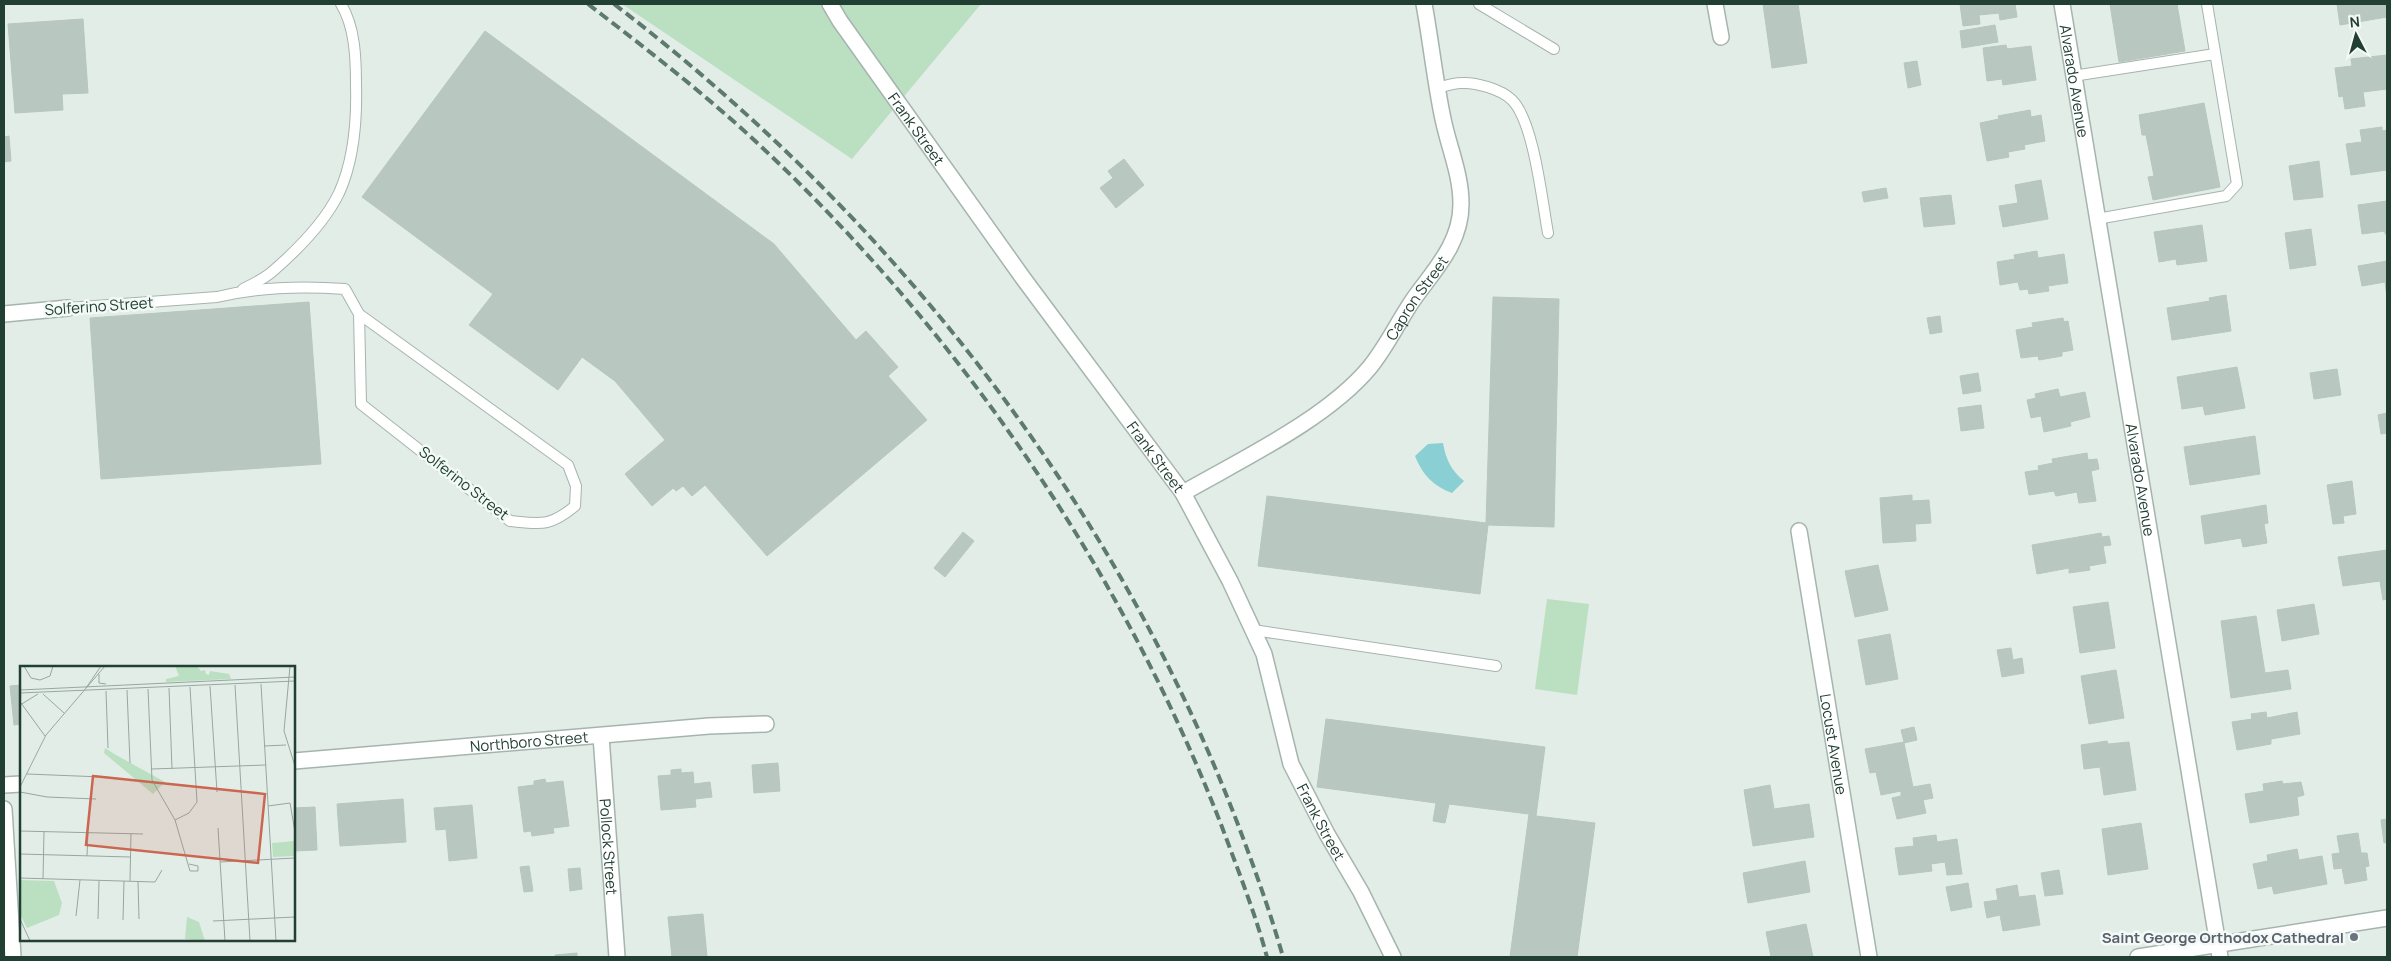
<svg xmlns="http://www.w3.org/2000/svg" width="2391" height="961" font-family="Manrope,sans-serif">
<rect width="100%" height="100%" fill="#e3ede7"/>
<!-- green -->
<g fill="#bbdfc1">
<path d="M622,4H981L852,159Z"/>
<path d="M1547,599L1589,604L1577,695L1535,689Z"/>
</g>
<!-- water -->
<path fill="#89cfd3" d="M1443,443C1446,460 1451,470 1464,481L1452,493C1432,485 1423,475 1415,456L1428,444Z"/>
<!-- building -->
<g fill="#b8c8c0" stroke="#b5c7be">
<path d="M1763,4H1798L1807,63L1772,68Z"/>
<path d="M1960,4H2015L2017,17L2000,20L1999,13L1979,15L1980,24L1963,26Z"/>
<path d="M2110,4H2177L2185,51L2119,62Z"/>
<path d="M2337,4H2386L2387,17L2340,25Z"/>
<path d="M83,19L88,93L62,94L63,110L15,113L8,24Z"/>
<path d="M1995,25L1998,42L1962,48L1960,31Z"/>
<path d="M485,31L774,244L856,340L866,331L898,367L888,376L927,420L767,556L705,485L692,496L683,486L676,491L673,488L652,506L625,474L665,440L615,381L582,357L558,390L469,325L493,294L362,197Z"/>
<path d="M2006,45L2007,49L2031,46L2036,80L2003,85L2002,79L1987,81L1983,48Z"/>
<path d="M2387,55V89L2363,92L2365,106L2345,109L2343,96L2339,97L2335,68L2352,66L2351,59Z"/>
<path d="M1917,61L1921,85L1908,88L1904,63Z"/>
<path d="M2204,103L2220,187L2153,200L2148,177L2154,176L2146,135H2142L2139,115Z"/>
<path d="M2030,110L2031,117L2041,115L2045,141L2024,145L2025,149L2008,152L2009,157L1987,161L1980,123L1999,119L1998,116Z"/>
<path d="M2382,127V131L2387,130V170L2351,175L2346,144L2362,142L2360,130Z"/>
<path d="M9,136L11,161L4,162V137Z"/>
<path d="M1124,159L1144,185L1116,208L1100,188L1113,178L1108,171Z"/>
<path d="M2319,161L2323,197L2294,200L2289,166Z"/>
<path d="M2041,180L2048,219L2003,227L1999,206L2018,203L2015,185Z"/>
<path d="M1886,188L1888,198L1864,202L1862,192Z"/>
<path d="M1951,195L1955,224L1924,227L1920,198Z"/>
<path d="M2387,201V234H2385V231L2362,234L2358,205Z"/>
<path d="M2202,225L2207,261L2177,265L2176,259L2159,262L2154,232Z"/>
<path d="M2311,229L2316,265L2290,269L2285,233Z"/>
<path d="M2037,251L2038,258L2064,254L2068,283L2048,286L2049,291L2029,294L2028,289L2020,290L2018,282L2000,285L1997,262L2015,259L2014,255Z"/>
<path d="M2387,261V298L2385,282L2362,286L2358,266Z"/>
<path d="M2226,295L2231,331L2172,340L2167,308L2210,301L2209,298Z"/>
<path d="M1493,297L1559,299L1554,527L1488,525L1480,594L1258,566L1267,496L1486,523Z"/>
<path d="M309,302L321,464L101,479L90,318Z"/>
<path d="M1940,316L1942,332L1930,334L1927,318Z"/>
<path d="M2063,318L2064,322L2068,321L2073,350L2062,352V356L2039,360L2038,356L2021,358L2016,330L2033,327L2032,323Z"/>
<path d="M2237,367L2245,408L2205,415L2203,406L2182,409L2177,377Z"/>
<path d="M2337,369L2341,395L2314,399L2310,373Z"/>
<path d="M1978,373L1981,391L1963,394L1960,376Z"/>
<path d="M2058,389L2060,397L2085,392L2090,417L2070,422L2071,426L2044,432L2041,416L2031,418L2027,400L2036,398L2035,394Z"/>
<path d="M1981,405L1984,428L1961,431L1958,408Z"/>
<path d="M2387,413V433L2381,434L2378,415Z"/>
<path d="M2255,436L2260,474L2190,485L2184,447Z"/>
<path d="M2087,453L2088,460L2097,459L2099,469L2091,471L2096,501L2079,503L2077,492L2056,496L2054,491L2029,495L2025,472L2039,470L2038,466L2053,463L2052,459Z"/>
<path d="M2352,481L2356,514L2343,516L2344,523L2333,524L2327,485Z"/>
<path d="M1912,495V501L1929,500L1931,523L1915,524L1916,541L1883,543L1880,498Z"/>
<path d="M2266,505L2268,523L2264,524L2267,543L2243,547L2241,538L2205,544L2201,516Z"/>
<path d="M963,532L974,541L945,577L934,568Z"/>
<path d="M2101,533L2102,537L2109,536L2111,545L2103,546L2106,563L2089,566L2090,570L2069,573V568L2037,574L2032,545Z"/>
<path d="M2387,550V599L2383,600L2380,581L2343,586L2338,557Z"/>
<path d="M1878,565L1888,610L1855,617L1845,571Z"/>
<path d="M2108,602L2115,648L2080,653L2073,607Z"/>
<path d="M2314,604L2319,634L2282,641L2277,610Z"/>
<path d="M2256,616L2265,673L2288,670L2291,689L2231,698L2221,621Z"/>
<path d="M1890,634L1898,679L1866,685L1858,640Z"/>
<path d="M2011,648L2013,660L2022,658L2024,673L2002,677L1997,650Z"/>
<path d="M2116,670L2124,718L2089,724L2081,676Z"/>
<path d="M21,685V724L14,725L10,686Z"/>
<path d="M2266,712L2267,718L2297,712L2300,734L2271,739V744L2237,750L2232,722L2252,719L2251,714Z"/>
<path d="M1326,719L1545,747L1536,816L1595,823L1577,957H1510L1529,814L1449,804L1445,823L1433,821L1436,803L1317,787Z"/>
<path d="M1914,727L1917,740L1904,743L1913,787L1930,784L1933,798L1923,800L1926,813L1897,819L1892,798L1901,796V791L1881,795L1876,772L1870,773L1865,749L1904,742L1901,730Z"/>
<path d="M2107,741L2108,744L2129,742L2136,790L2104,795L2100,767L2084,769L2081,745Z"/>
<path d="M778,763L780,791L754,793L752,765Z"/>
<path d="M681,769V773L693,772L694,784L710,782L712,797L695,799L696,807L661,810L658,776L671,775V770Z"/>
<path d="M545,779L546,783L563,781L569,826L553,828L554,833L532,836L531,831L524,832L518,787L534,785V781Z"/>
<path d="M2282,781L2283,784L2301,782L2304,795L2297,797L2299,815L2250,823L2245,794L2264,791L2263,784Z"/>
<path d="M1770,785L1774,809L1809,804L1814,837L1753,846L1744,790Z"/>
<path d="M403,799L406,842L340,846L337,804Z"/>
<path d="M472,805L477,858L449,861L446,829L436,830L434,808Z"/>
<path d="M315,807L317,850L294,851V808Z"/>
<path d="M2387,819V842L2384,843L2381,820Z"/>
<path d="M2141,823L2148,869L2108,875L2102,829Z"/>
<path d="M2358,833L2361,853H2367L2369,866L2365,867L2367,880L2345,884L2342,868L2334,869L2332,854L2340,853L2337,836Z"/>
<path d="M1936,835L1937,842L1957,839L1962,874L1947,875L1945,862L1931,864L1932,871L1899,875L1895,848L1914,846L1913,838Z"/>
<path d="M2297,849L2299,860L2322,856L2327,884L2274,894L2272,886L2258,889L2253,864L2268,861L2267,855Z"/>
<path d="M1805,861L1810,892L1748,903L1743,873Z"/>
<path d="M529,866L533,891L524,892L520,867Z"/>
<path d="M580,868L582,889L570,891L568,869Z"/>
<path d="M2059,870L2063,894L2045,896L2041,873Z"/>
<path d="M1968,883L1972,907L1951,911L1946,887Z"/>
<path d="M2017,885L2019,897L2035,895L2040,925L2003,931L2000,915L1987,918L1984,902L1998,900L1996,889Z"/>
<path d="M703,914L707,957H672L668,917Z"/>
<path d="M1806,924L1813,957H1771L1766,932Z"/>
<path d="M577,953V957H555V955Z"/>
</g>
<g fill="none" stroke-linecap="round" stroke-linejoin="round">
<!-- lane casing -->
<g stroke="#a5b5ae" stroke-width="12">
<g id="lane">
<path d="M1479,4L1554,49"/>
<path d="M2073,76L2215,54"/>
<path d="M1438,88C1445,86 1453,83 1461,83C1475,82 1501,89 1512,100C1534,122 1542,201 1548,233"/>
<path d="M2097,219L2226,196L2237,184L2207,4"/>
<path d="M243,289C253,284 264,279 273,271C296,251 325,222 339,193C354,160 357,121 356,85C356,58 355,27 341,4"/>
<path d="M68,308L217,297C258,287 303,286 345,289L359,314L568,465L576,486L575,506C550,527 541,524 510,521L361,404L359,314"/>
<path d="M1253,630L1496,666"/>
</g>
</g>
<!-- street casing -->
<g stroke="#a5b5ae" stroke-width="18">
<g id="street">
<path id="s1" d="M830,4L840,21L1023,278L1183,493L1230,581L1264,654L1291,764L1327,834L1361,892L1393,957"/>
<path d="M1715,4L1721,37"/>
<path id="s2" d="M2062,4L2220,957"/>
<path d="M4,314L68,308"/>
<path id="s3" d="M1183,493C1242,459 1327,419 1370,367C1387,346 1398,322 1413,300C1434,270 1461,244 1461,204C1461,174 1449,148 1443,119C1435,81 1431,42 1424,4"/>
<path id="s4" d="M1799,531L1869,957"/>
<path id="s5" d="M601,736L617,957"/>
<path id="s6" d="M294,761L709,726L766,724"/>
<path d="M4,785L21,784"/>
<path d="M4,809L13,957"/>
<path d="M2138,957L2387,918"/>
</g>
</g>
<!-- lane -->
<use href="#lane" stroke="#fff" stroke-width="10"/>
<!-- street -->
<use href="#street" stroke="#fff" stroke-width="15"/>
<!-- rail -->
<g stroke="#5c7a6f" stroke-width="4" stroke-dasharray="10 5" stroke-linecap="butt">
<path d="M588,4C640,44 692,84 741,128C949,317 1121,565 1222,827C1238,870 1255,913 1267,957"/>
<path d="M614,4C890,215 1112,496 1237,822C1254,867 1270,911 1283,957"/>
</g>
</g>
<!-- markers -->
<circle fill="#6b7280" stroke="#f3f9f6" stroke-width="2" cx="2354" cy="937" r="5"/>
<g text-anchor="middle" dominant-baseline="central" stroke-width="5" stroke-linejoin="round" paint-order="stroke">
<!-- street labels -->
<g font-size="15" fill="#223f34" stroke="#f3f9f6">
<text stroke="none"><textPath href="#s2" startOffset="78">Alvarado Avenue</textPath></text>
<text stroke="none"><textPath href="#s1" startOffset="152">Frank Street</textPath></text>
<text stroke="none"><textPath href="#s3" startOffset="310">Capron Street</textPath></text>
<text transform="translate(99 306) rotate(-4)">Solferino Street</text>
<text stroke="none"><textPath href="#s1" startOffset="558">Frank Street</textPath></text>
<text stroke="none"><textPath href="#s2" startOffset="482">Alvarado Avenue</textPath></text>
<text transform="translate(464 483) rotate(38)">Solferino Street</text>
<text stroke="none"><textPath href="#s6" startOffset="236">Northboro Street</textPath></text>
<text stroke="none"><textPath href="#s4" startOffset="216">Locust Avenue</textPath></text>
<text stroke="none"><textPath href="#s1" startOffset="962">Frank Street</textPath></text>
<text stroke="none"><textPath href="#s5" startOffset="111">Pollock Street</textPath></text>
</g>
<!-- worship labels -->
<g font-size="15" font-weight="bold" fill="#5b616d" stroke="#f3f9f6" text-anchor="end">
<text x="2344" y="937">Saint George Orthodox Cathedral</text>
</g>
</g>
<!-- overview -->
<g transform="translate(20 666)">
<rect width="275" height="275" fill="#e3ede7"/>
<path d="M155,0H177L181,5L185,4L186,8L189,9L190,5L209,8L211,13L146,16V13L159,10ZM85,82L96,89L145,116L133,128L84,87ZM274,175L275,190L253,191L252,177ZM0,214L34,215L42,237L39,249L7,262L0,248ZM167,251L179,256L185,275L165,273Z" fill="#bbdfc1"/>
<path fill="none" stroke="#96a79f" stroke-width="1" d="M4,0L11,12L20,14L30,10L33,0M270,0L264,65L275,100M79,8V17L86,18M241,18L256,275M215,19L230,275M190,20L197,126M66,22L81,0M149,22L152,103M128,23L132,114L155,154L170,205H178V200L169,198M0,24L275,11M107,24L110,97M86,25L88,82M0,27L275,15M23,28L44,47M1,37L25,70M0,39L18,28M244,80L266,79M132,103L246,99M7,108L82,111M0,121L26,69L85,0M0,126L27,131L76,133M248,140L270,137L275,166M155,154L169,147L177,136L170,21M198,162L205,275M0,165L123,168M0,188L110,191M67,190L68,166M200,196L275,192M0,212L135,216L142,204M23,213L24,165M110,215L111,167M118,215L119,253M56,250L60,214M0,253L10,275M78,253L79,215M103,254L104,215M193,255L275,251"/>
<path fill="#cb6651" fill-opacity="0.15" stroke="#cb6651" stroke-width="2.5" d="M73,110L245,128L238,197L66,179Z"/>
<rect width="275" height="275" fill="none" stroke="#223f34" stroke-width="2.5"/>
</g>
<!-- border -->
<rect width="2391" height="961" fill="none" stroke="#223f34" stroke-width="10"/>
<!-- north arrow -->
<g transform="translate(2356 35) rotate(354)" stroke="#f3f9f6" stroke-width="4" paint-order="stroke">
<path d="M0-4L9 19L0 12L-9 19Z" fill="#223f34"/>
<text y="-8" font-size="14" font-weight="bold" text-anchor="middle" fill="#223f34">N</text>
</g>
</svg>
